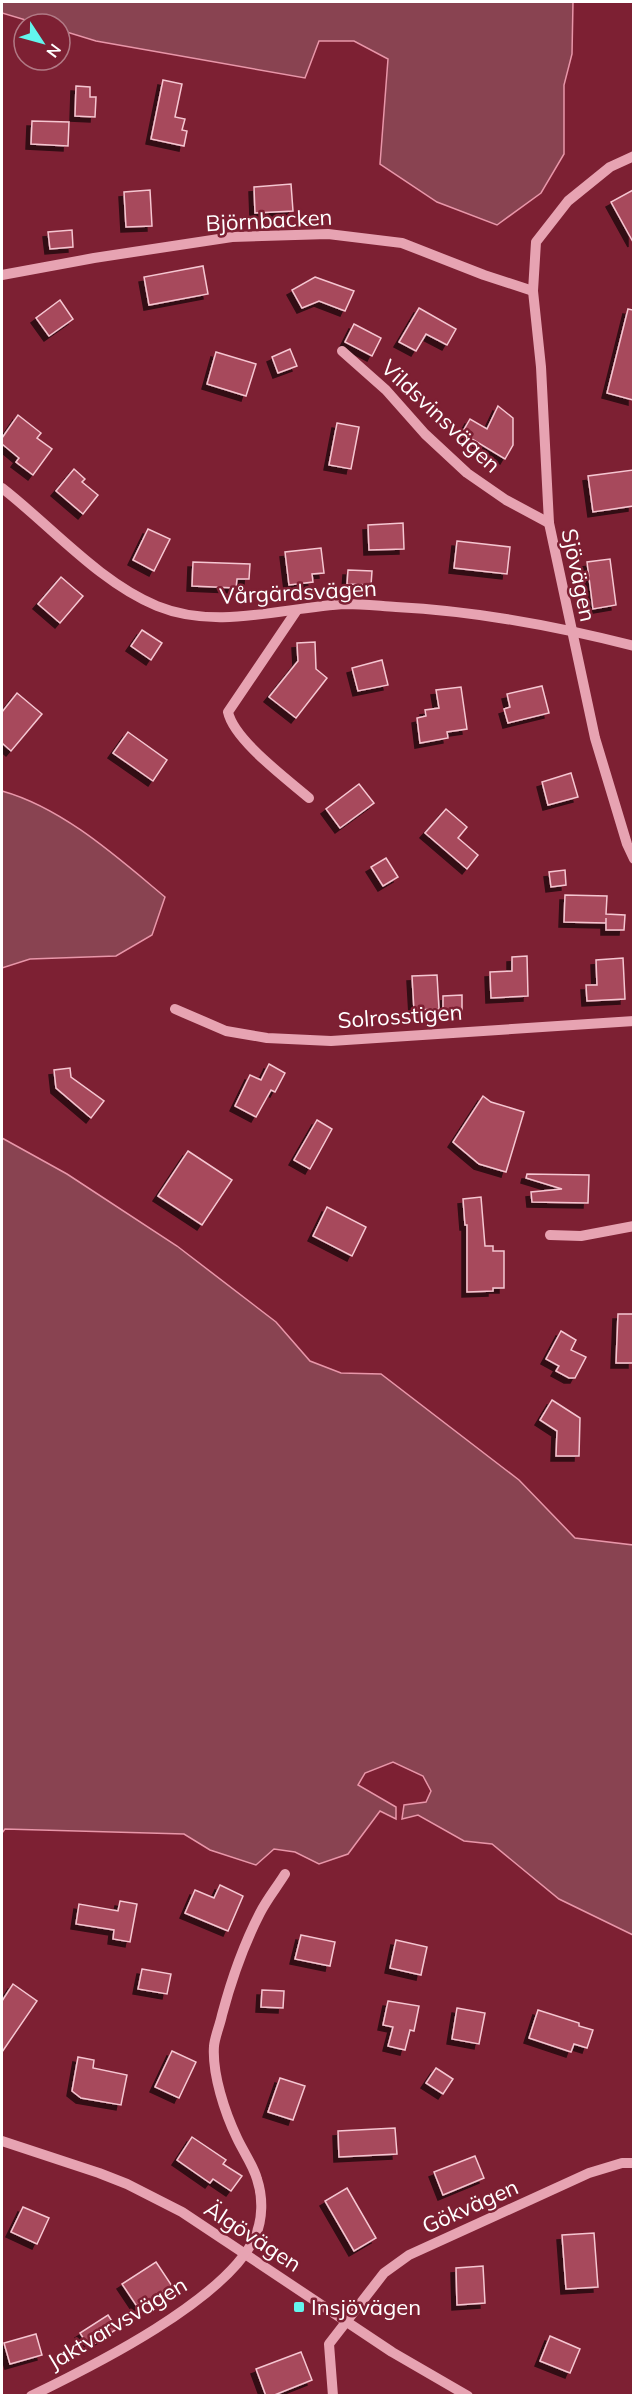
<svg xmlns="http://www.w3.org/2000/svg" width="635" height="2397" font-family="Mulish,sans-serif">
<defs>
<filter id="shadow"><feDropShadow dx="-5" dy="5" stdDeviation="0" flood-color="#0009"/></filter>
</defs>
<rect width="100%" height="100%" fill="#7d2033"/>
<!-- water -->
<g fill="#894351" stroke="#e896a9" stroke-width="1.5">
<path d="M2,2H573L572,54L564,85V154L541,193L497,225L437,202L380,164L388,59L354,41H319L305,78L96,41L60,30V24H39L2,13Z"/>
<path d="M2,791C63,808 117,857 165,897L152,935L116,956L30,959L2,968Z"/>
<path d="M2,1138L67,1174L177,1246L276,1322L310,1361L341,1373L381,1374L519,1480L575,1538L633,1545V1935L559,1899L492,1844L464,1841L418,1815L402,1819L404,1805L426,1802L431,1791L423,1776L393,1762L365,1773L358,1785L396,1807V1819L380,1811L348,1854L319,1864L295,1852L274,1849L256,1865L210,1850L184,1834L5,1829L2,1833Z"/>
</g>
<!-- building -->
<g fill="#a7485c" stroke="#f5c6d1" stroke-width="1.5" filter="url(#shadow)">
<path d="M163,80L182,84L175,117L185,119L182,130L187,131L184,146L151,139Z"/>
<path d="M76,86L90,87V97H96L95,117L75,116Z"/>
<path d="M32,121L69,122L68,146L31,144Z"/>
<path d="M291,184L293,211L255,213L254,187Z"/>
<path d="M150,190L152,226L126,227L124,192Z"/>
<path d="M633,190V242L611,202Z"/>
<path d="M72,230L73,247L50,249L48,232Z"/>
<path d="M203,266L208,294L149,305L144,277Z"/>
<path d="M315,277L354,291L345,311L319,301L302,308L292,290Z"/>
<path d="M60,300L73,319L49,336L36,318Z"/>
<path d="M419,308L456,329L447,345L426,334L416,351L399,342Z"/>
<path d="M628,309L633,310V400L607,393Z"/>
<path d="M354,324L381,338L372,356L345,342Z"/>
<path d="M290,349L297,366L278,373L272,357Z"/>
<path d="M216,352L256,364L246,396L207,384Z"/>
<path d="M498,406L513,418V445L505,459L462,433L470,419L487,429Z"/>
<path d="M18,415L41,433L37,438L52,449L33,475L16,462L19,458L2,444V438Z"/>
<path d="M337,423L359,427L351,469L329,465Z"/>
<path d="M74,469L85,479L82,482L98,495L83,514L56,491Z"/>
<path d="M633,470V506L593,512L588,476Z"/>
<path d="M403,523L404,549L369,550L368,525Z"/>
<path d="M148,529L170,539L154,571L133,560Z"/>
<path d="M457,541L510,547L507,574L454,568Z"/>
<path d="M321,548L324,573L312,574L313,582L289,585L285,552Z"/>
<path d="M610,559L616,605L593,609L587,562Z"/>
<path d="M193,562L250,564L249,579H237L236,588L192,586Z"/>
<path d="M348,570L372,571L371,585L347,584Z"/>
<path d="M61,577L83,596L60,623L38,604Z"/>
<path d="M142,630L162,643L151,660L131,646Z"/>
<path d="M315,642L316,669L327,678L296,718L269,697L298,661L297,643Z"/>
<path d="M382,660L388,685L358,691L352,668Z"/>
<path d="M542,686L549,713L508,723L504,709L510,707L507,694Z"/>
<path d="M461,687L467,729L447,732L448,738L420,743L417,718L426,716L425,710L439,708L436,690Z"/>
<path d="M17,693L42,714L11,751L2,743V712Z"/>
<path d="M128,732L167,760L153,781L113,753Z"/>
<path d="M571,773L578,797L548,805L542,782Z"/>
<path d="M359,784L374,803L340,828L326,809Z"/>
<path d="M446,809L467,827L458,838L478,855L467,869L425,833Z"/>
<path d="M386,858L398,877L383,886L371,867Z"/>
<path d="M565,870L566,885L551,887L549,872Z"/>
<path d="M565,895L607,896L606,914L625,915L624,930H606V918V923L564,922Z"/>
<path d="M527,956L528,996L491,998L490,972L512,971V957Z"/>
<path d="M623,958L625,999L587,1001L586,985H597L596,960Z"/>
<path d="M437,975L439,1009L414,1010L412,976Z"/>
<path d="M462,995V1011L443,1012V996Z"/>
<path d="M269,1064L285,1073L275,1092L271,1090L256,1117L235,1106L250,1075L261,1080Z"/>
<path d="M70,1068L71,1077L104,1101L91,1118L56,1088L54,1070Z"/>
<path d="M483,1096L491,1102L524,1112L506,1172L479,1164L453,1142Z"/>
<path d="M317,1120L332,1129L310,1169L294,1160Z"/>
<path d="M188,1151L232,1180L202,1225L158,1196Z"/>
<path d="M527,1174L589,1175L588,1203L532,1202L531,1192L562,1189L526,1178Z"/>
<path d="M481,1197L485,1246H493V1251H504V1288H493V1291L467,1292V1225H465L463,1199Z"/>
<path d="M327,1207L366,1227L352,1256L313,1236Z"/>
<path d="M618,1314H633V1363H616Z"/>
<path d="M561,1331L576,1340L571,1350L586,1357L575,1378H569L556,1371L559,1366L546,1359Z"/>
<path d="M552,1400L580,1418L579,1456H556L557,1431L540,1420Z"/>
<path d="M220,1885L243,1896L228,1931L185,1913L195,1890L214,1898Z"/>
<path d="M120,1901L137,1904L130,1942L113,1939L114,1930L76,1924L79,1904L118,1911Z"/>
<path d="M301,1935L335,1942L330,1966L295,1959Z"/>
<path d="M396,1940L427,1947L421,1975L390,1968Z"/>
<path d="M142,1969L171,1974L167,1994L138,1989Z"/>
<path d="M13,1984L37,2001L2,2052V2001Z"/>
<path d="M262,1990L284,1991L283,2008L261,2007Z"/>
<path d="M388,2001L419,2006L414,2031L410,2030L405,2050L388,2046L393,2027L383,2025Z"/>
<path d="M457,2008L485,2013L479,2044L452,2039Z"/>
<path d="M538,2010L579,2023V2026L593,2030L587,2048L574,2044L571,2052L529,2038Z"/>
<path d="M172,2051L196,2062L179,2098L155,2087Z"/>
<path d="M78,2057L94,2060L93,2068L127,2075L121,2105L81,2098L72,2091Z"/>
<path d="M436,2068L453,2079L443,2094L426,2083Z"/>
<path d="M280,2078L305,2086L293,2120L268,2112Z"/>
<path d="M395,2128L397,2154L339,2157L338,2131Z"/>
<path d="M192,2137L226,2160L223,2164L242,2176L231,2191L213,2179L210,2183L177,2160Z"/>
<path d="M475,2156L484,2178L443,2195L434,2172Z"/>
<path d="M347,2188L376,2238L354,2251L325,2201Z"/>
<path d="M23,2207L49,2218L37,2244L11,2232Z"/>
<path d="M594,2233L598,2287L566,2289L562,2235Z"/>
<path d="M156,2262L172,2286L138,2308L122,2284Z"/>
<path d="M483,2266L485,2303L457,2305L456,2268Z"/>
<path d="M108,2315L117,2329L89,2347L80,2333Z"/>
<path d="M36,2334L42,2355L10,2364L4,2343Z"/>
<path d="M550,2336L580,2349L570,2373L540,2361Z"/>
<path d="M301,2352L312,2380L272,2396H266L256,2369Z"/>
</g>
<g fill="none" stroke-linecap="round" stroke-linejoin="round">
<!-- minor -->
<g stroke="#e7a3b2" stroke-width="10">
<path d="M634,156L610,167L568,201L536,242L533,291L541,367L549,523L595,738L627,844L634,859"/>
<path d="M2,275L94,258L232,237L328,234L402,243L484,275L533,291"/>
<path d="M342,351L386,390L425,434L467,473L506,500L549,523"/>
<path d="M2,488C51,526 99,582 157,606C218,631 284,607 346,604C362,604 380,606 396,607C476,611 556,626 634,646"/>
<path d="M297,610L228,712C234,740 287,779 309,798"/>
<path d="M175,1009L226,1031L267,1038L331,1041L634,1021"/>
<path d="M550,1235L581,1236L634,1226"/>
<path d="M2,2141L99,2173L127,2184L182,2212L392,2352L468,2396"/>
<path d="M31,2396C93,2366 226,2300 255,2237C263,2219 263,2197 257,2179C253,2165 243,2151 237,2138C225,2113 212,2074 214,2046C215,2036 220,2025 222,2015C231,1981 244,1944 260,1913C267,1899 277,1887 285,1874"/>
<path d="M333,2396L329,2344L384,2273L409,2255L589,2173L622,2163H634"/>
</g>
</g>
<!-- markers -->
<rect fill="#63f5ed" stroke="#7d2033" stroke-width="2" x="293" y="2301" width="12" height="12" rx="3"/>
<g text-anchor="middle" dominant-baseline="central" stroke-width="5" stroke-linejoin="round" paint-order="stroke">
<!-- street labels -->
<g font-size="22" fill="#fff" stroke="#7d2033">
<text transform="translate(269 220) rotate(-3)">Björnbacken</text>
<text transform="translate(441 416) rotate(43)">Vildsvinsvägen</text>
<text transform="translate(579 575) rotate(78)">Sjövägen</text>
<text transform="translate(298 592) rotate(-3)">Vårgärdsvägen</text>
<text transform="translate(400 1016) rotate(-4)">Solrosstigen</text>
<text transform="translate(470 2206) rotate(-24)">Gökvägen</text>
<text transform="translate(253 2236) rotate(33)">Älgövägen</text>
<text transform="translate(117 2323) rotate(-31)">Jaktvarvsvägen</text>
</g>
<!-- poi labels -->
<g font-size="22" fill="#fff" stroke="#7d2033" text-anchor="start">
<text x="311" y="2307">Insjövägen</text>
</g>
</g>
<!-- border -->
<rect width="635" height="2397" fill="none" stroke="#ffffff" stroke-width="6"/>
<!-- north arrow -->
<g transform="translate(42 42) rotate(126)"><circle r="28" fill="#7d2033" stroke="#b17985" stroke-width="1.5"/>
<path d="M0-4.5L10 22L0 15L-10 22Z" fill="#63f5ed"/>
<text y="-9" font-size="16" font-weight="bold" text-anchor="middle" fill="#ffffff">N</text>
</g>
</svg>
